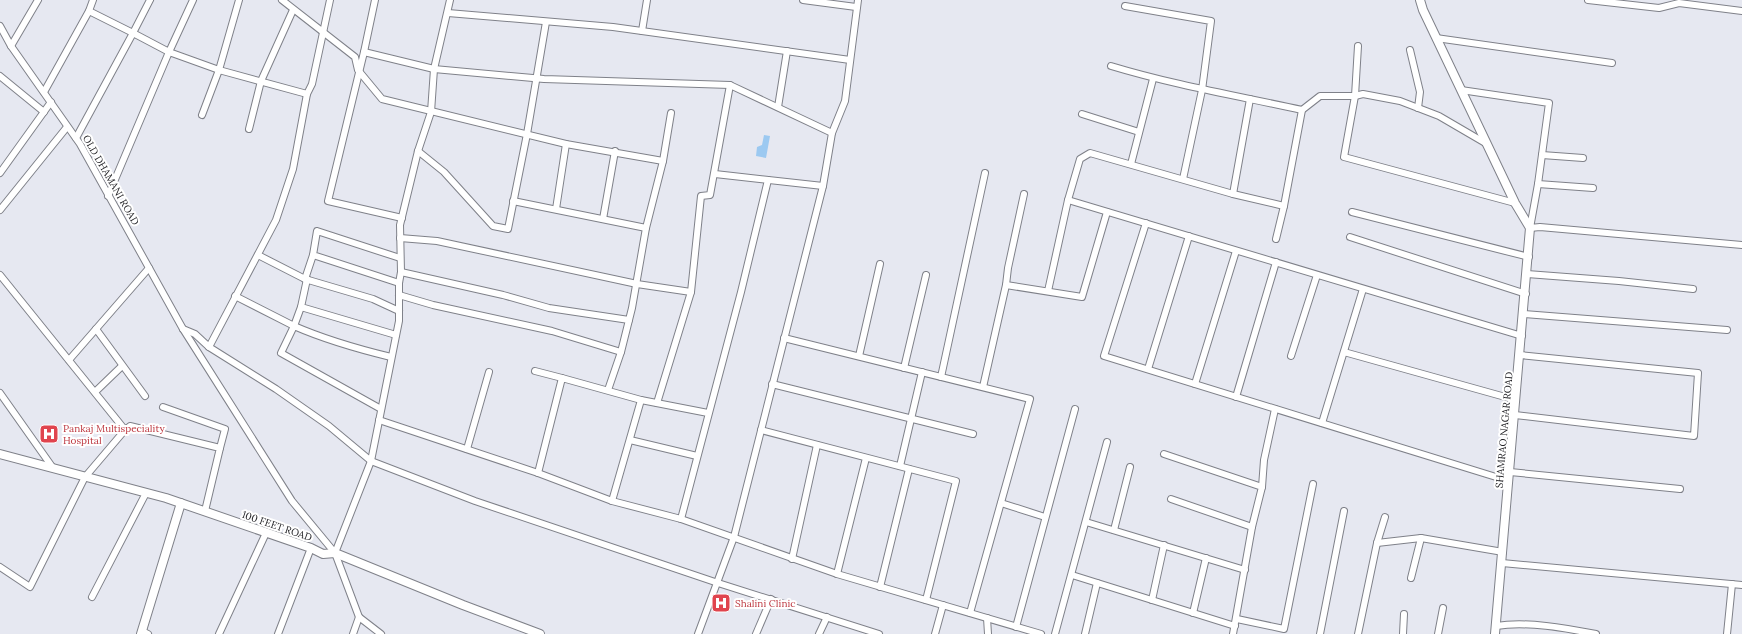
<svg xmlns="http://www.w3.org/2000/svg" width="1742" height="634" font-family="Lora,serif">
<rect width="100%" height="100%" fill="#e6e8f1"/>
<!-- water -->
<path fill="#9cc9f1" d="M764,135L770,136L766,158L756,156L757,147L762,145Z"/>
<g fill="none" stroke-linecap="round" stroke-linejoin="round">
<!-- street casing -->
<g stroke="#7f8189" stroke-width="8">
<g id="street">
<path d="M282,0L355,57L358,70L382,99L566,144L663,161"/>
<path d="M803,0L856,7"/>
<path d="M1588,0L1659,8L1679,3L1742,11"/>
<path d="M1125,6L1211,21L1202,90L1183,179"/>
<path d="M89,11L133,33L150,0"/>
<path d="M448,13L613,27L850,60"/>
<path d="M0,26L11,46L80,144L183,329L292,501L335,553L359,617L381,634"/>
<path d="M642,31L647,0"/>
<path d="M1436,38L1612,63"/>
<path d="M11,46L38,0"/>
<path d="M1358,46L1355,96L1344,157L1515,203"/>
<path d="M1410,50L1420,92L1418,108"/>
<path d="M364,52L375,0"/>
<path d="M1111,66C1174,85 1238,96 1302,110"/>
<path d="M0,76L44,112"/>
<path d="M1461,90L1549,103L1538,184L1530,228L1540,227L1742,245"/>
<path d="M44,92L89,11L93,0"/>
<path d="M778,107L787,51"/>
<path d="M1082,114L1139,132"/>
<path d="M202,115L219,70L239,0"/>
<path d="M249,129L261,81L293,10"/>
<path d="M76,138L133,33L169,52L193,0"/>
<path d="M418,151L444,172L493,226L508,229L527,134L546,22"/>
<path d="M1542,155L1583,158"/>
<path d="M1131,164L1153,79"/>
<path d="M0,173L51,102"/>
<path d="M715,174L823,186"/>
<path d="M1538,184L1593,188"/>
<path d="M1233,194L1250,99"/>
<path d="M108,196L169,52L219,70L307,94"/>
<path d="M1068,200L1522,336"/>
<path d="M513,201L646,228L663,161L671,113"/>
<path d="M556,209L566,144"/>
<path d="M0,210L67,127"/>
<path d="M1352,212L1529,257"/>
<path d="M402,218L328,201L364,52L434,69L544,79L730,85L832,133"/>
<path d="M603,219L615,151"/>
<path d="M1146,223L1104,356L1509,481"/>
<path d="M1350,237L1526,294"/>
<path d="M400,238L437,241L637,284L691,292"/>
<path d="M1276,239L1284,206L1302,110L1320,96H1355L1363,94L1400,101L1439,116L1487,144"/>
<path d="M258,255L305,279"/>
<path d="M313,255L305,279L373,299L399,311"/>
<path d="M401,272L503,295L549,308L629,320"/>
<path d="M1527,274L1619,281L1693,289"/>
<path d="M0,275L125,430L85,477L30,587L0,567"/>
<path d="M307,279L301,307L396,335"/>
<path d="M399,283L313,255L317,231L400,258"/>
<path d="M1006,285L1082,297L1107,212"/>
<path d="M1048,291L1068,200L1080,159L1090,153L1233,194L1284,206"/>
<path d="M399,295L433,305L552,331L621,352"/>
<path d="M235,296L294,326L301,307"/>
<path d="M1524,314L1727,330"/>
<path d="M96,329L145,396"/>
<path d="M183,329L195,334L209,347L276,389L329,426L371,461L475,501L718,583L879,634"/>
<path d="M784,338L1030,399L970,613"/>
<path d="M209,347L276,220L293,169L307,94L312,84L330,0"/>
<path d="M1344,352L1516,400"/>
<path d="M859,356L880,264"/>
<path d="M1291,356L1317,275"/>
<path d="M69,360L149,268"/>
<path d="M904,368L926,275"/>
<path d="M1148,369L1189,236"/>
<path d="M535,371L562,378"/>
<path d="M941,377L985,173"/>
<path d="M772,384L973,434"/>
<path d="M1195,384L1236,251"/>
<path d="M983,387L1006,285L1008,268L1024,194"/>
<path d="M608,390L621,352L632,308L646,228"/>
<path d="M95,392L122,366"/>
<path d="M0,393L53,468"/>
<path d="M1236,397L1276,262"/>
<path d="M641,400L708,413"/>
<path d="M657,403L691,292L701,196L710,195L730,85"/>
<path d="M163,407L225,429L220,448"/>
<path d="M381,409L281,353L294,326C326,340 358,349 391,357"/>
<path d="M1515,415L1694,436L1698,373L1520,355"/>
<path d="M379,420L538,473L612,501L681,519L837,574L1041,634"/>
<path d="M1322,423L1363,289"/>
<path d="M125,430L130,426L220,448L205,511"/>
<path d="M761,430L956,481L926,600"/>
<path d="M630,440L697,456"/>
<path d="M467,449L489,372"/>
<path d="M1164,454L1262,487L1252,527L1233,634"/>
<path d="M900,466L922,372"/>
<path d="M1510,472L1680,489"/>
<path d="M538,473L562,378L641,400L612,501"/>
<path d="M1262,487L1264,460L1275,409"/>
<path d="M1171,499L1252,527"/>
<path d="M1001,503L1045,517"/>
<path d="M681,519L741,292L768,180"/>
<path d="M1086,522L1245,570"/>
<path d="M1114,530L1130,467"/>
<path d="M1377,543L1421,538"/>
<path d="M335,553L371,461L399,321V283L401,272L400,225L418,151L431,112L434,69L450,0"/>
<path d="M792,559L817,445"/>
<path d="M1502,563L1742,585"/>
<path d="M837,574L866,458"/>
<path d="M1072,575L1235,626"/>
<path d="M1411,578L1421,538L1503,552"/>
<path d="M880,587L909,469"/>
<path d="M92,597L146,493"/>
<path d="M1152,600L1164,545"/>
<path d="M1193,613L1206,558"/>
<path d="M987,618L988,634"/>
<path d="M1237,619L1284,629L1313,484"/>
<path d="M1496,626C1527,621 1565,628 1596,634"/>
<path d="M1016,627L1075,409"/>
<path d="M142,631L148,634"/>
<path d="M219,634L266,533"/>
<path d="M278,634L311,548"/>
<path d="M353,634L359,617"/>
<path d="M698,634L734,537L823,186L832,133L845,101L858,0"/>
<path d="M756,634L771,599"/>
<path d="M819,634L827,617"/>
<path d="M935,634L943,605"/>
<path d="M1055,634L1107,442"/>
<path d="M1085,634L1097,583"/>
<path d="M1320,634L1344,511"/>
<path d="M1358,634L1377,543L1385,517"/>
<path d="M1403,634L1404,614"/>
<path d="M1438,634L1443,608"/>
<path d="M1727,634L1732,584"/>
</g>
</g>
<!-- secondary casing -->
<g stroke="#7f8189" stroke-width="10">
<g id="secondary">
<path d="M1420,0L1423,10L1515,203L1530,228L1495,634"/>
<path d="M0,454L166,498L311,548L323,554L335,553L463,605L540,634"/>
<path d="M141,634L181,503"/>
</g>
</g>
<!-- street -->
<use href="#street" stroke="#fff" stroke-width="6"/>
<!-- secondary -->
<use href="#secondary" stroke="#fff" stroke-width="8"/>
</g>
<!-- icons -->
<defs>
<g id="hospital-square" transform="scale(1)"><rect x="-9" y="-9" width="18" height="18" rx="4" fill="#e0444e" stroke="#fff"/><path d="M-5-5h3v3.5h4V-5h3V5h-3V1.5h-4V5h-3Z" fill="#fff"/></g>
</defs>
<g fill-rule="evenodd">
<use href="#hospital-square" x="49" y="434"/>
<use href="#hospital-square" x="721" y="603"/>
</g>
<g text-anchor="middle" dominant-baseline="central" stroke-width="4" stroke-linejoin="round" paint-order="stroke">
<!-- street labels -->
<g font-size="10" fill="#222226" stroke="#fff">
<text transform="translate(111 180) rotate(60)">OLD DHAMANI ROAD</text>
<text transform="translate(1504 430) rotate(-85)">SHAMRAO NAGAR ROAD</text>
<text transform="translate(277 526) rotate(19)">100 FEET ROAD</text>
</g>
<!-- health labels -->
<g font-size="10" fill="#be3a42" stroke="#fff" text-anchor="start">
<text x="63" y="428">Pankaj Multispeciality<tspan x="63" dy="12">Hospital</tspan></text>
<text x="735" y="603">Shalini Clinic</text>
</g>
</g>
</svg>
